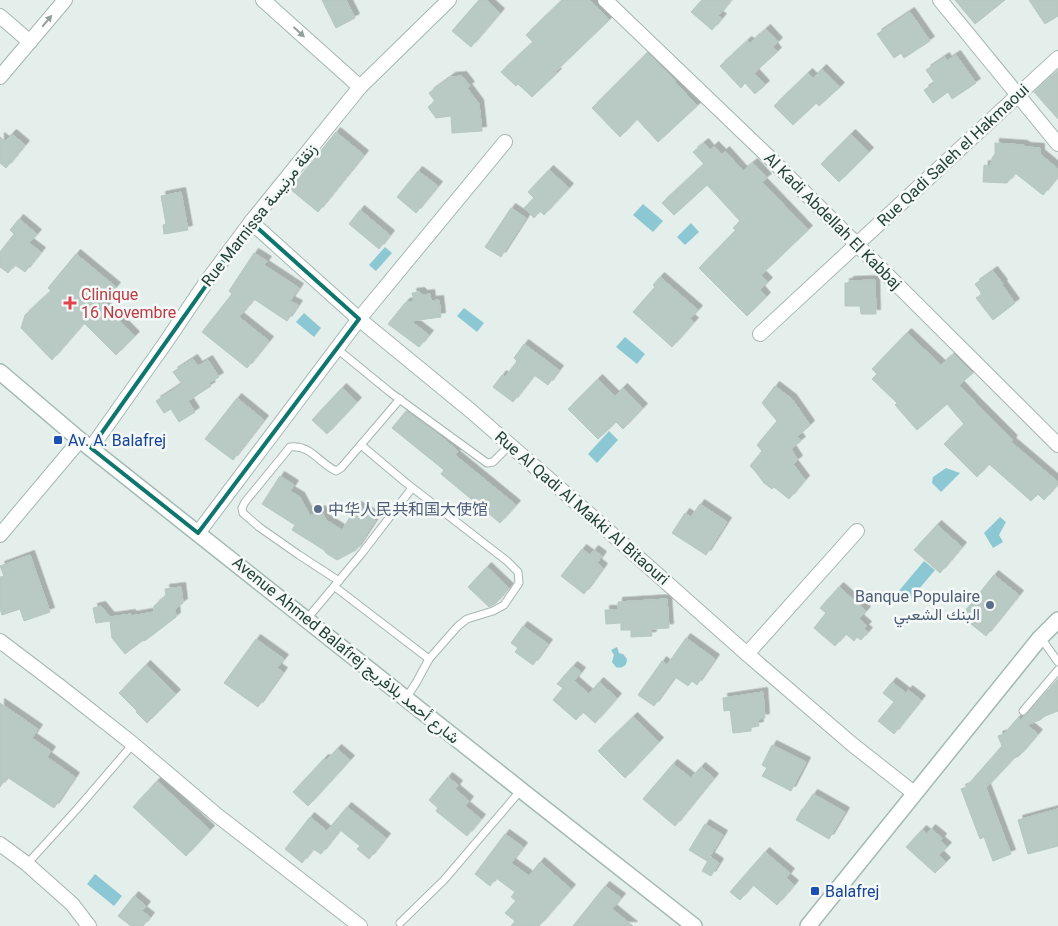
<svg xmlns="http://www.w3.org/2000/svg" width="1058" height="926" font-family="Roboto,Vazirmatn,'Noto Sans SC',sans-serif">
<defs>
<filter id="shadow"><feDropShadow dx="4.5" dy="-4.5" stdDeviation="0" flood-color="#0004"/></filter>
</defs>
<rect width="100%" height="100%" fill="#e4eeea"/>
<!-- water -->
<g fill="#8cc8d3">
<path d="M643,204L663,221L653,232L633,215Z"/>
<path d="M691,223L699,232L685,245L677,237Z"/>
<path d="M385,247L392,253L376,271L369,265Z"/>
<path d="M464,308L484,323L477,332L457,316Z"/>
<path d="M304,313L321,328L314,337L296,322Z"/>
<path d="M625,337L645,354L637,364L616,347Z"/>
<path d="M609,431L618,440L597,463L588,454Z"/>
<path d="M946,468L960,473L941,492L932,483L933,477Z"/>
<path d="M1000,517L1006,522L999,535L1003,542L993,548L984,533Z"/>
<path d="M924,561L935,570L908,602L897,593Z"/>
<path d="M617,647L619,653L623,654L627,659C627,666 622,669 616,667L612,662L614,655L611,650Z"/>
<path d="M95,874L122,896L114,906L87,884Z"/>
</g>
<!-- building -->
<g fill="#b9c9c3" stroke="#b6c8c1" filter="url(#shadow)">
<path d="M322,0H346L355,18L336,28Z"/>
<path d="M479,0H486L500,13L471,47L452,31Z"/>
<path d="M562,0H590L609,20L555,72L557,73L532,97L518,84L516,86L501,72L533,42L526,35Z"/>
<path d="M702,0H731L718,16L722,18L712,30L691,12Z"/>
<path d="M955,0H1005L975,24Z"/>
<path d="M1029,0H1058V16L1045,24Z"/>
<path d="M910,12L930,41L904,58L901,53L894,58L877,34Z"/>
<path d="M766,29L778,42L773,47L777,52L754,73L765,85L755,94L745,83L741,88L720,66L747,41L750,43Z"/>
<path d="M647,53L676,81L675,82L697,106L658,142L637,119L620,137L592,108Z"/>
<path d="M956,55L976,83L952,99L948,92L933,103L924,90L935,83L926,70L945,57L947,61Z"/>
<path d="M822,69L840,87L819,106L816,103L793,125L774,106L808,73L813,78Z"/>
<path d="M1058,71V119L1034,92Z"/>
<path d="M462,76L470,86L467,88L479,104L482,131L452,133L451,116L436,118L428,107L435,101L429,93L451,77Z"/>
<path d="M336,132L364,155L318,212L290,189Z"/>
<path d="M12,134L25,145L6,168L0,163V137L5,141Z"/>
<path d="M851,134L869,152L839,182L821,164Z"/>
<path d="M704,143L710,150L714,146L722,154L725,151L743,171L753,163L767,178L762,182L808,230L761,275L768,282L760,290L766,297L747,316L699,268L736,230L733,228L740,221L707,185L674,215L662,203L704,164L693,152Z"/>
<path d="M995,143L1023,145L1026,147L1040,148V154L1058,169V176L1043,195L1015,173L1007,183L983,182L984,165L991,166L992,158L995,154Z"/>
<path d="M549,170L569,188L544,215L540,211L534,218L524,208L534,198L528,192Z"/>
<path d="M418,171L438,186L416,213L397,197Z"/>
<path d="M181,192L188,230L164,234L163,225L166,224L161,196Z"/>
<path d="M511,208L526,218L501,257L485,247Z"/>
<path d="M360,210L390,235L379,249L349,224Z"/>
<path d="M19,219L37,234L29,243L41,252L25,272L15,265L8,273L0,267V252L14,234L10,230Z"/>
<path d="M254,253L267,261L264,265L299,288L290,301L298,305L287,321L254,299L239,317L269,341L247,368L202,332L232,294L229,291Z"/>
<path d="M76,254L116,287L102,303L135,336L116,355L84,323L52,360L21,328L25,315L51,291L48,288Z"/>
<path d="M993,271L1003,284L1002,285L1015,303L993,320L976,298L982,294L975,284Z"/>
<path d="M660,277L698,310L690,319L694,322L672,347L633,312L655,287L653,285Z"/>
<path d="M875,280L876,314H861L860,306H845V283H849V281Z"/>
<path d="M420,292L423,295L430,294L431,301L439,300L441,317L411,321L429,335L419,347L388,324L405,303L414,301L412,293Z"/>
<path d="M907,333L941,365L954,354L973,373L959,385L975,402L1013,440L1011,442L1058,482V484L1044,500L1038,494L1031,501L989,464L977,477L944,444L964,424L947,404L917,430L895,405L897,403L872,379L877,374L872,369Z"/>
<path d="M524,344L559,370L548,385L534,375L513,402L493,387L502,375L505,377L517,361L514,358Z"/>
<path d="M193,359L198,366L208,360L219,377L209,383L211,386L188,401L195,412L179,422L171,409L164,413L156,401L182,384L173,372Z"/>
<path d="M598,379L615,396L623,388L643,408L623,429L616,422L598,439L568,409Z"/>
<path d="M775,386L792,399L810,425L805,430L797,436L801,441L791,449L798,460L793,464L805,480L789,499L774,487L772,489L764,483L755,471L750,466L762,451L757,445L777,421L762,403Z"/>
<path d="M342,388L357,402L327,434L312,420Z"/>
<path d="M237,398L264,420L233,460L205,439Z"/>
<path d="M406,411L437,433L458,451L455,455L516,505L500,523L441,474L444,470L392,428Z"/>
<path d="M280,476L294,485L290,491L300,497L310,516L321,510L326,520L342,530L357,506L371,514L375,521L356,550L337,560L326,553L324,550L292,530L295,525L262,504Z"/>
<path d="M700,504L727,522L706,555L672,533L685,513L691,517Z"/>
<path d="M937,525L962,547L940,573L914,550Z"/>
<path d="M582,549L590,555L594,550L602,556L597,563L603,568L584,594L561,576Z"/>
<path d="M30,555L50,612L24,621L20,609L2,615L0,609V577L4,576L0,566Z"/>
<path d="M487,567L509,588L496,603L489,607L468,587Z"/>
<path d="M994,575L1019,595L986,636L961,616Z"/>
<path d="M181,587L183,603L175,609L176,617L146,640L142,641L125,654L112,638L110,621L96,623L93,608L101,606L110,617L131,614V616L154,612V606L166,596L165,589Z"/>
<path d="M839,587L866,611L859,619L867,626L864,629L868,632L861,640L857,637L854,641L846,634L835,646L814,628L826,613L820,608Z"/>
<path d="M667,599L669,628L651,629L652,636L631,637V630H621V623L606,624L605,610H618V602Z"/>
<path d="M523,626L548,644L533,665L515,652L518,648L511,643Z"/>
<path d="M686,638L715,659L697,685L692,681L688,686L675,677L654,706L638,695L662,661L667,665Z"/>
<path d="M256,639L284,659L277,668L283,672L258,707L224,683Z"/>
<path d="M146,665L176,694L147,723L136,712L137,711L119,693Z"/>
<path d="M573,666L581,672L574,681L589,694L599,682L617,698L595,723L583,712L576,720L553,700L563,688L557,684Z"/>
<path d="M1058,679V711L1045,716L1040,720L1027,725L1038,734L1019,756L1014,758L986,788L1011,854L993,861L984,837L980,839L961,789L966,787L1002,746L998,736L1004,734L1016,720L1020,719L1021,720Z"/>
<path d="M892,682L906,693L908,690L921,700L894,734L878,721L894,702L883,693Z"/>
<path d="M763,692L765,718L758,719L759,726L751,727V731L733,733L730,710L724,711L723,698Z"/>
<path d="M0,703L38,729L32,738L51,751L47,757L75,777L54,808L7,777L0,787Z"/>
<path d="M633,717L659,742L625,778L598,751Z"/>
<path d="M772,745L806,762L791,791L762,776L767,768L762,765Z"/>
<path d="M337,749L350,760L308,806L293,792L324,759L327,760Z"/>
<path d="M673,764L691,778L701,767L714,778L675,826L643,799Z"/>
<path d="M448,777L458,785L455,789L469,801L465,806L481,819L467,836L436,811L438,808L429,800Z"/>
<path d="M157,781L210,830L186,856L133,807Z"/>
<path d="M813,794L845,812L829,839L796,820L802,809H803Z"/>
<path d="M347,807L386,838L369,859L357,849L360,846L340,830L321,854L313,849L302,863L285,849L310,817L327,831Z"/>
<path d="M1058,809V846L1028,854L1018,820Z"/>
<path d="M705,824L723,835L707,861L689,850Z"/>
<path d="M931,829L942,838L940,841L947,847L939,855L946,862L935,873L906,847L922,830L927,834Z"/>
<path d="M505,834L523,847L511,863L529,876L540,862L571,889L539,926H511L515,921L505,913L516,901L511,897L515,892L496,878L490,886L475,874Z"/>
<path d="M765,852L790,873L786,878L794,885L777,905L753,885L740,900L730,892Z"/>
<path d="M710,857L719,863L711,876L702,871Z"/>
<path d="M605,886L621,898L612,909L633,926H573Z"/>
<path d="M134,896L146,906L142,911L150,917L143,926H131L118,916Z"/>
</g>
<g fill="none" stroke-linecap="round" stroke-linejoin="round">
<!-- lane casing -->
<g stroke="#a6b6b1" stroke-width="9">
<g id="lane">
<path d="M336,348L391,393L487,463L493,462L510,445"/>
<path d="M361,445L405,482L507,561L518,572L519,583L504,605L493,611L467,619L458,626L429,659L416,683L406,698"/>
<path d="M339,581L299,555L259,527L243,513L242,508L245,502L290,447C310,444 319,463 336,471L341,468L400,399"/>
<path d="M335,587L429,659"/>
<path d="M306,620L362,553L412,488"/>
<path d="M1041,638L1058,662"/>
<path d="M1023,711L1058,670"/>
<path d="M27,864L78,808L133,744"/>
<path d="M400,923L444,880L521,790"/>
</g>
</g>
<!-- street casing -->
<g stroke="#a6b6b1" stroke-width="16">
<g id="street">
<path d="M263,0L360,87"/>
<path d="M605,0L772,160L1058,445"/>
<path d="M940,0L1058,144"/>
<path d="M0,16L30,42"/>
<path d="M0,77L65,0"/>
<path d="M251,222L359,319L471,411L596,520L747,654L853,745L914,793"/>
<path d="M760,334L1058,58"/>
<path d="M91,448L166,342L207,281L251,222L360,87L449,0"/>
<path d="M198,533L359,319L505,142"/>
<path d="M0,535L80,440"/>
<path d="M0,641L62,688L133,744L218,816L360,926"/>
<path d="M747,654L857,531"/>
<path d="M0,844L27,864L72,904L89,926"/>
</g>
</g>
<!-- secondary casing -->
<g stroke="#a2bab2" stroke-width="18">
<g id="secondary">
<path d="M0,372L80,440L521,790L694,926"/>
<path d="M808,926L1040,638L1058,620"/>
</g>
</g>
<!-- lane -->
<use href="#lane" stroke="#fff" stroke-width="7"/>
<!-- street -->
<use href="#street" stroke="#fff" stroke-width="14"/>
<!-- secondary -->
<use href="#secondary" stroke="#fff" stroke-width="15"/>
</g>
<!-- one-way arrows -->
<defs><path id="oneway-solid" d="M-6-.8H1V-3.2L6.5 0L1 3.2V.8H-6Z" transform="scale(1.25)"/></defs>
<g fill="#91a09c">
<use href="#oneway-solid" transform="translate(47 21) rotate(-50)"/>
<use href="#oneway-solid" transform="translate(299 32) rotate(42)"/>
</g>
<!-- marked area -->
<path fill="none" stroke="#0f766e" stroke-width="4" stroke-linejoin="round" d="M251,222L359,319L198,533L91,448Z"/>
<!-- markers -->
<path fill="#e0444e" stroke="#f5faf8" stroke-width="2" d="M67.5 295.5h5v5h5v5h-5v5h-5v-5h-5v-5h5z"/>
<g fill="#1a4fb4" stroke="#f5faf8" stroke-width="2">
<rect x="53" y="435" width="10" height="10" rx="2.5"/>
<rect x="810" y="886" width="10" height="10" rx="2.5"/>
</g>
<g fill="#5c6f8a" stroke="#f5faf8" stroke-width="2">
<circle cx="318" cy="509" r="5"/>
<circle cx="990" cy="605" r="5"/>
</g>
<g text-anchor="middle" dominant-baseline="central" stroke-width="5" stroke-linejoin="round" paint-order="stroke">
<!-- street labels -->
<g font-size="16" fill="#234038" stroke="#f5faf8">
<text transform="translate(953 155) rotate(-43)">Rue Qadi Saleh el Hakmaoui</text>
<text transform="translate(259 215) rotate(-52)">Rue Marnissa زنقة مرنيسة</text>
<text transform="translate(833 221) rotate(45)">Al Kadi Abdellah El Kabbaj</text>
<text transform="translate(582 508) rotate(41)">Rue Al Qadi Al Makki Al Bitaouri</text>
<text transform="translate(346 650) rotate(39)">Avenue Ahmed Balafrej شارع أحمد بلافريج</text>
</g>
<!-- health labels -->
<g font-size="16" fill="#be3a42" stroke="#f5faf8" text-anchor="start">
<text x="81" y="294">Clinique<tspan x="81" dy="18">16 Novembre</tspan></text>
</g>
<!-- transit labels -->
<g font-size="16" fill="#164399" stroke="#f5faf8" text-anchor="start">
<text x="68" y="440">Av. A. Balafrej</text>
<text x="825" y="891">Balafrej</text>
</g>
<!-- service labels -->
<g font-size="16" fill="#4e5e75" stroke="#f5faf8" text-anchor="start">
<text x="328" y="509">中华人民共和国大使馆</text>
<text x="980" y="596" text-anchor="end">Banque Populaire<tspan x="980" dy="18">البنك الشعبي</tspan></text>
</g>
</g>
</svg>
